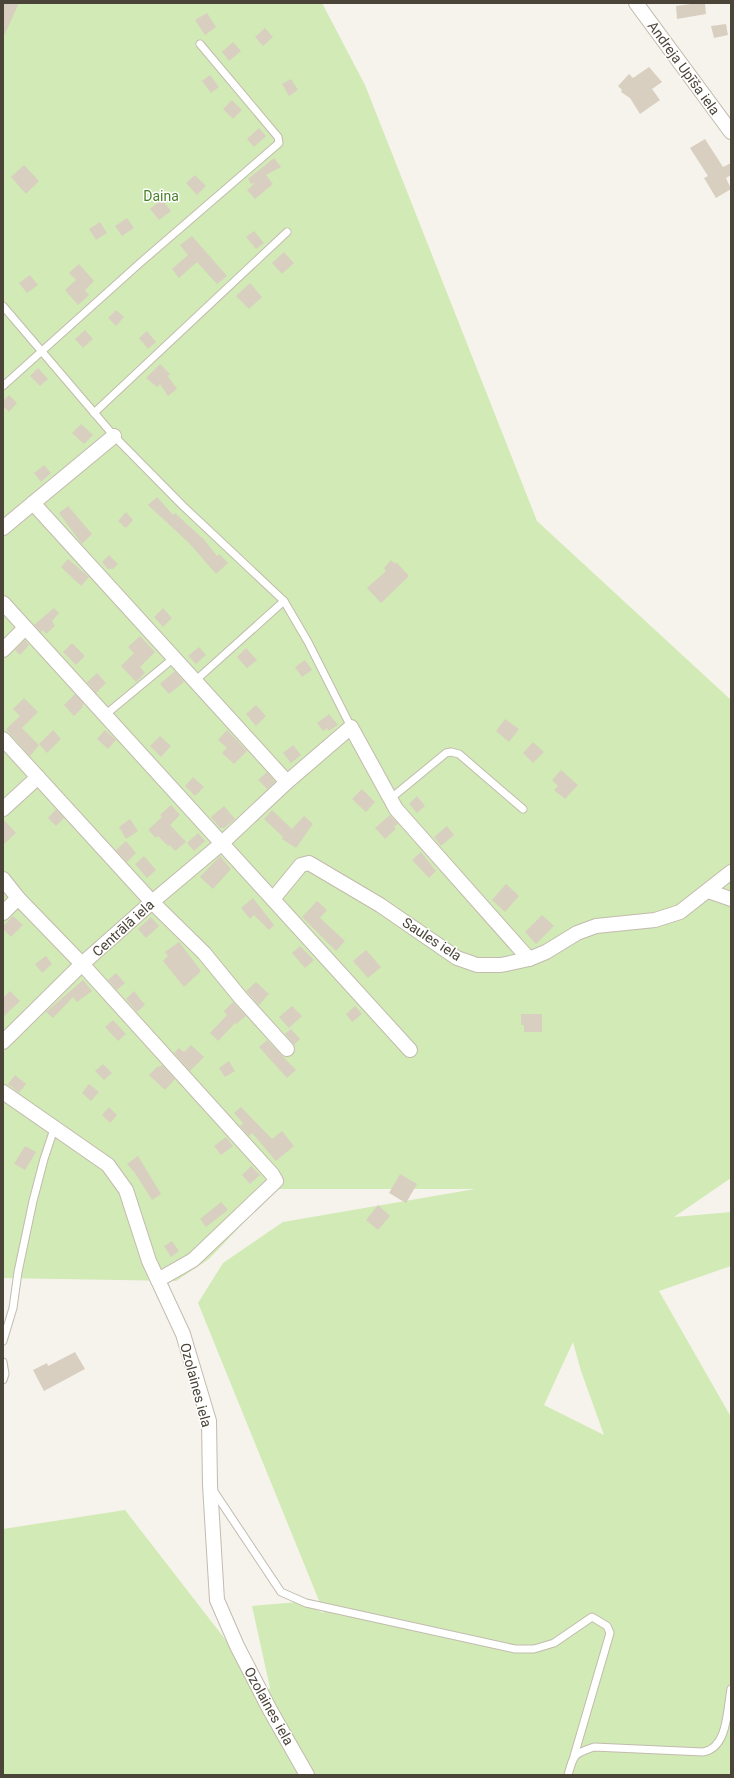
<svg xmlns="http://www.w3.org/2000/svg" width="734" height="1778" font-family="Roboto,sans-serif">
<rect width="100%" height="100%" fill="#f6f3ec"/>
<!-- green -->
<path fill="#d2eab5" fill-rule="evenodd" d="M3,3H322L365,85L537,521L731,700V1178L674,1217L731,1212V1266L659,1291L731,1417V1775H3V1529L125,1510L266,1692L270,1688L252,1606L298,1602L324,1613L198,1303L223,1263L283,1222L475,1189H276L209,1259L176,1281L3,1278ZM573,1342L581,1371L604,1435L544,1405Z"/>
<!-- building -->
<g fill="#d8cfc1">
<path d="M3,3H19L3,38Z"/>
<path d="M698,3H705L706,14L677,19L676,6Z"/>
<path d="M207,13L216,27L205,35L195,20Z"/>
<path d="M726,24L728,35L714,38L711,26Z"/>
<path d="M265,28L273,37L263,46L255,37Z"/>
<path d="M233,42L241,51L229,61L222,52Z"/>
<path d="M649,67L662,82L652,89L660,100L640,114L630,98L621,92L622,90L618,86L629,74L633,78Z"/>
<path d="M210,75L219,87L211,93L202,81Z"/>
<path d="M291,79L298,90L289,96L282,84Z"/>
<path d="M232,100L242,110L233,119L223,109Z"/>
<path d="M259,128L266,136L254,147L247,139Z"/>
<path d="M705,139L723,167L731,163V175L726,178L731,189L716,198L704,178L708,176L690,148Z"/>
<path d="M274,158L281,167L266,175L273,184L255,199L247,190L255,183L251,184L248,179Z"/>
<path d="M24,165L39,181L26,194L11,177Z"/>
<path d="M195,175L206,186L197,195L186,183Z"/>
<path d="M162,199L171,211L159,220L150,209Z"/>
<path d="M127,218L134,228L122,236L115,226Z"/>
<path d="M100,222L107,233L96,240L89,229Z"/>
<path d="M254,231L264,243L256,249L246,237Z"/>
<path d="M192,236L227,276L217,284L197,262L179,278L172,269L188,255L180,245Z"/>
<path d="M284,252L294,263L282,274L272,263Z"/>
<path d="M79,264L94,281L85,290L89,295L78,305L65,290L76,280L69,273Z"/>
<path d="M30,275L38,285L27,293L19,283Z"/>
<path d="M250,283L262,297L249,309L236,296Z"/>
<path d="M116,310L124,317L116,326L108,318Z"/>
<path d="M85,330L93,339L83,348L75,339Z"/>
<path d="M147,331L156,342L148,349L139,338Z"/>
<path d="M160,364L170,374L168,376L177,389L168,396L160,384L157,387L146,378Z"/>
<path d="M38,368L48,379L40,386L30,376Z"/>
<path d="M9,395L17,403L9,412L3,406V401Z"/>
<path d="M81,424L93,435L84,444L72,433Z"/>
<path d="M44,465L51,473L41,482L34,473Z"/>
<path d="M157,497L173,515L175,513L201,537H202L217,556L219,554L228,563L216,574L189,543L148,505Z"/>
<path d="M68,506L92,534L82,544L59,513Z"/>
<path d="M126,512L133,520L126,528L118,521Z"/>
<path d="M109,555L118,564L113,569H108L102,562Z"/>
<path d="M68,559L89,577L81,586L61,567Z"/>
<path d="M391,560L395,564L396,562L409,576L381,603L367,588L386,571L384,568Z"/>
<path d="M54,608L59,613L52,621L55,626L46,634L43,630L41,632L34,625Z"/>
<path d="M163,608L172,618L163,627L154,617Z"/>
<path d="M140,636L155,652L140,667L145,673L136,682L121,666L134,653L128,647Z"/>
<path d="M25,640L29,645L20,655L15,650Z"/>
<path d="M72,643L85,656L76,665L63,652Z"/>
<path d="M199,647L206,655L196,664L188,656Z"/>
<path d="M246,648L257,660L247,668L237,657Z"/>
<path d="M305,660L312,670L302,677L295,667Z"/>
<path d="M175,671L184,682L169,694L160,684Z"/>
<path d="M97,673L106,683L96,693L87,682Z"/>
<path d="M75,694L84,704L82,706L83,707L74,716L64,705Z"/>
<path d="M24,698L38,712L22,728L39,745L30,756L6,729L20,716L13,709Z"/>
<path d="M256,705L266,716L256,726L246,714Z"/>
<path d="M329,714L338,725L329,731L327,728L323,731L317,723Z"/>
<path d="M505,719L519,729L509,742L496,731Z"/>
<path d="M53,730L61,739L47,753L39,744Z"/>
<path d="M105,730L116,740L108,749L97,739Z"/>
<path d="M227,730L247,751L234,764L222,753L227,748L218,740Z"/>
<path d="M160,736L171,746L161,757L150,746Z"/>
<path d="M533,742L544,752L533,763L523,753Z"/>
<path d="M293,745L301,755L291,763L283,753Z"/>
<path d="M561,770L578,785L565,799L554,790L558,786L552,780Z"/>
<path d="M267,772L275,782L267,789L258,780Z"/>
<path d="M193,777L204,787L195,796L185,786Z"/>
<path d="M362,789L375,802L366,812L352,799Z"/>
<path d="M417,796L425,806L417,813L409,804Z"/>
<path d="M171,805L180,815L170,825L186,842L175,851L170,845L168,846L158,836L156,838L148,830L162,817L160,815Z"/>
<path d="M224,806L235,819L224,828H220L211,817Z"/>
<path d="M56,809L64,818L56,826L48,818Z"/>
<path d="M272,810L292,829L304,816L313,824L296,848L282,839L283,837L264,819Z"/>
<path d="M390,815L398,824L394,827L396,829L385,839L375,828Z"/>
<path d="M3,819L16,833L3,845Z"/>
<path d="M130,819L138,831L126,839L119,827Z"/>
<path d="M447,826L454,835L441,846L434,837Z"/>
<path d="M198,833L205,841L194,851L187,843Z"/>
<path d="M126,841L136,853L127,862L116,850Z"/>
<path d="M421,852L436,871L429,878L412,860Z"/>
<path d="M144,856L156,870L147,878L135,864Z"/>
<path d="M220,856L231,869L213,889L200,877Z"/>
<path d="M506,884L519,896L505,912L492,900Z"/>
<path d="M253,898L274,925L269,930L254,915L250,919L241,908Z"/>
<path d="M317,901L327,910L320,918L345,941L336,951L302,917Z"/>
<path d="M542,915L554,926L536,944L525,932Z"/>
<path d="M13,916L23,925L11,937L3,929V926Z"/>
<path d="M151,917L159,926L146,938L138,929Z"/>
<path d="M179,942L201,971L184,987L163,961L168,956L165,952Z"/>
<path d="M300,946L314,960L305,968L292,953Z"/>
<path d="M366,950L381,967L368,978L353,961Z"/>
<path d="M46,956L52,964L42,973L35,964Z"/>
<path d="M116,973L125,983L117,990L108,980Z"/>
<path d="M83,980L92,991L77,1002L73,997L53,1018L46,1012Z"/>
<path d="M256,982L269,994L259,1005L246,991Z"/>
<path d="M10,991L20,1001L3,1017V998Z"/>
<path d="M134,991L145,1005L137,1012L126,999Z"/>
<path d="M233,1002L246,1016L236,1024L235,1023L218,1041L210,1033L227,1015L224,1011Z"/>
<path d="M292,1006L302,1016L289,1028L279,1017Z"/>
<path d="M355,1006L362,1014L352,1022L346,1014Z"/>
<path d="M521,1014H542V1032H524V1025H521Z"/>
<path d="M113,1020L126,1034L118,1041L105,1027Z"/>
<path d="M291,1029L300,1039L294,1045L285,1034Z"/>
<path d="M267,1040L296,1070L287,1078L259,1047Z"/>
<path d="M191,1045L204,1057L190,1071L174,1053L179,1048L184,1052Z"/>
<path d="M229,1061L235,1071L225,1077L219,1068Z"/>
<path d="M103,1064L112,1073L104,1080L95,1071Z"/>
<path d="M162,1065L175,1079L165,1090L149,1075L158,1066L159,1067Z"/>
<path d="M15,1075L26,1084L19,1093L8,1084Z"/>
<path d="M89,1084L99,1092L91,1101L82,1093Z"/>
<path d="M109,1107L117,1115L110,1123L102,1115Z"/>
<path d="M241,1107L272,1139L282,1131L294,1146L276,1161L252,1133L249,1136L240,1126L243,1123L234,1113Z"/>
<path d="M226,1137L233,1146L221,1155L214,1146Z"/>
<path d="M25,1146L36,1152L25,1170L14,1164Z"/>
<path d="M138,1156L161,1194L152,1200L135,1173L127,1164Z"/>
<path d="M251,1166L260,1175L250,1184L242,1175Z"/>
<path d="M400,1174L417,1184L406,1203L389,1193Z"/>
<path d="M221,1202L228,1210L206,1227L200,1219Z"/>
<path d="M378,1205L390,1216L378,1230L366,1220Z"/>
<path d="M172,1241L179,1251L171,1257L164,1246Z"/>
<path d="M75,1352L85,1369L44,1391L33,1370L47,1363L48,1366Z"/>
</g>
<g fill="none" stroke-linecap="round" stroke-linejoin="round">
<!-- lane casing -->
<g stroke="#c2bbae" stroke-width="9">
<g id="lane">
<path d="M3,306L114,436L183,506L284,601L308,642L351,727"/>
<path d="M3,386L140,263L279,143L278,137L200,44"/>
<path d="M94,413L287,232"/>
<path d="M195,681L284,601"/>
<path d="M105,715L175,657"/>
<path d="M390,799L446,753L451,752L459,754L523,809"/>
<path d="M3,1341L13,1308L18,1272L33,1201L44,1159L54,1129"/>
<path d="M3,1362L5,1374L3,1380"/>
<path d="M213,1490L281,1592L306,1603L515,1649H534L554,1643L592,1617L607,1626L610,1633L574,1756"/>
<path d="M568,1775C574,1754 573,1754 594,1747L703,1752C728,1748 727,1710 731,1689"/>
</g>
</g>
<!-- street casing -->
<g stroke="#c2bbae" stroke-width="16">
<g id="street">
<path d="M636,3L731,132"/>
<path d="M33,503L287,782"/>
<path d="M3,528L114,436"/>
<path d="M3,603L410,1050"/>
<path d="M3,650L25,628"/>
<path d="M3,739L152,902L204,953L240,997L287,1049"/>
<path d="M3,809L38,777"/>
<path d="M3,879L18,898L82,964L272,1174L276,1181L193,1260L158,1280"/>
<path d="M708,891L731,899"/>
<path d="M273,899L301,865L309,863L380,905L457,958L477,965H501L529,959L546,952L577,933L596,926L655,920L680,912L731,872"/>
<path d="M3,913L18,898"/>
<path d="M3,1042L82,964L152,902L221,844L287,782L351,727L396,809L529,959"/>
<path d="M3,1092L108,1165L126,1190L149,1261L183,1334L209,1421L210,1485L217,1600L237,1646L270,1710L307,1775"/>
</g>
</g>
<!-- lane -->
<use href="#lane" stroke="#fff" stroke-width="7"/>
<!-- street -->
<use href="#street" stroke="#fff" stroke-width="14"/>
</g>
<g text-anchor="middle" dominant-baseline="central" stroke-width="3" stroke-linejoin="round" paint-order="stroke">
<!-- street labels -->
<g font-size="14" fill="#4b4439" stroke="#fff">
<text transform="translate(684 68) rotate(54)">Andreja Upīša iela</text>
<text transform="translate(123 928) rotate(-42)">Centrālā iela</text>
<text transform="translate(432 939) rotate(33)">Saules iela</text>
<text transform="translate(196 1385) rotate(75)">Ozolaines iela</text>
<text transform="translate(269 1706) rotate(61)">Ozolaines iela</text>
</g>
<!-- park labels -->
<g font-size="14" fill="#4a7f2a" stroke="#fff">
<text x="161" y="196">Daina</text>
</g>
</g>
<!-- border -->
<rect width="734" height="1778" fill="none" stroke="#4b4439" stroke-width="8"/>
</svg>
